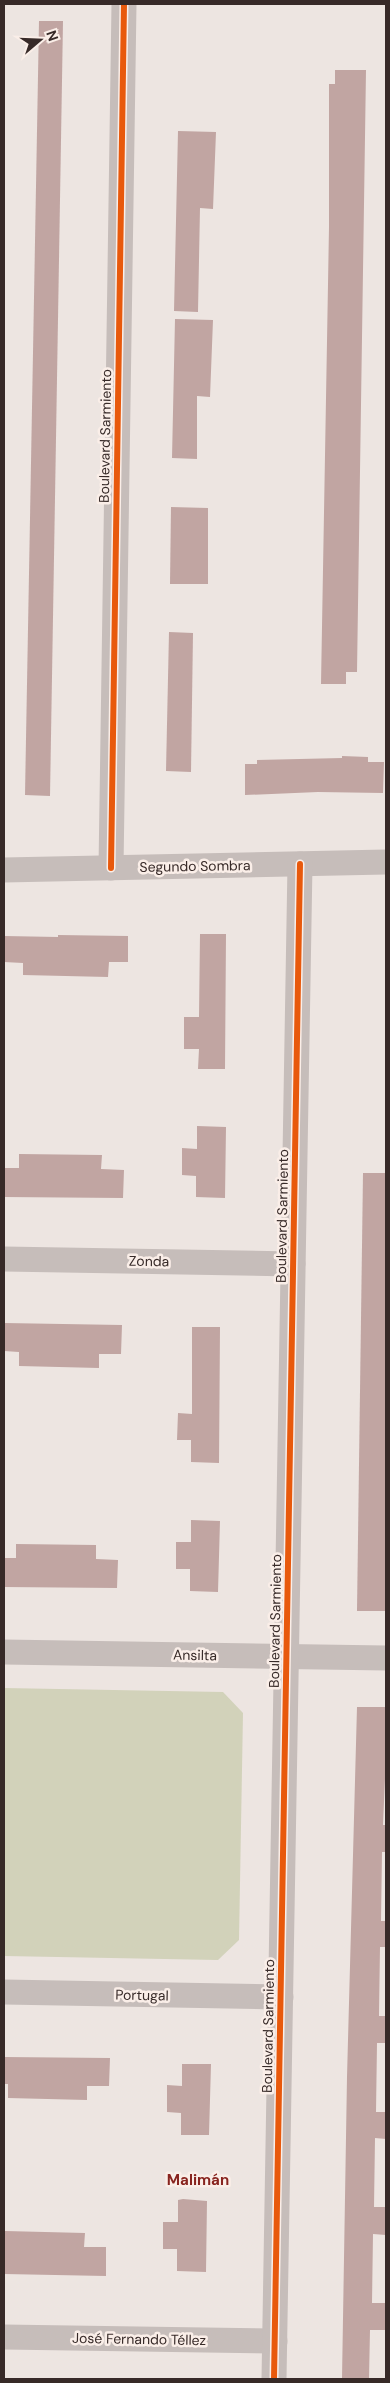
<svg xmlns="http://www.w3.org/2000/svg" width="390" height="2383" font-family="'DM Sans',sans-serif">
<rect width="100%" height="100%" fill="#ede5e1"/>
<!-- green -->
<path fill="#d2d2ba" d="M4,1688L223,1692L243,1713L239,1940L218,1960L4,1956Z"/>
<!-- building -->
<g fill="#c1a5a2">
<path d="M39,21H63L50,796L25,795Z"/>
<path d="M335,70H366L357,672H346V684H321L329,227V84H335Z"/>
<path d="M178,131L216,132L213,209L200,208L198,312L174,311Z"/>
<path d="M175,319L213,320L210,397L197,396V459L172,458Z"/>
<path d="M171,507L208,508V584H170Z"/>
<path d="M169,632L193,633L191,772L166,771Z"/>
<path d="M342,756L368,757V762H384L383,793L318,792L245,795V764H257V760L342,758Z"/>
<path d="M200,934H226L225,1069H198L199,1049H184V1017H199Z"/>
<path d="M58,935L128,936V962H109L108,977L23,975V963L4,962V936L58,937Z"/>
<path d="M197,1126L226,1127L225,1198L196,1197V1176L182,1175V1148L197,1149Z"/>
<path d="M19,1154L102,1155L101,1169L124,1170L123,1198L4,1197V1168H19Z"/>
<path d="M363,1173H386V1611H357Z"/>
<path d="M4,1323L122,1325L121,1354H99V1368L19,1366V1352L4,1351Z"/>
<path d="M192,1327H220L219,1463L191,1462V1440H177L178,1413L192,1414Z"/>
<path d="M191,1520L220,1521L218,1592L190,1591V1569H176V1542H191Z"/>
<path d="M16,1544L96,1545V1559L118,1560L117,1588L4,1587V1558H16Z"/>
<path d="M357,1707H385L386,1756L383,1825H386V1852H382L381,1921H386V1947H380L379,2016H386V2043H377L376,2112H386V2139L375,2138L374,2207H386V2235L373,2234L372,2303H385V2330H370L369,2379H342L347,2077Z"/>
<path d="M4,2057L110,2058L109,2086H87V2100L8,2098V2084H4Z"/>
<path d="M182,2064H211L209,2135H181V2113L167,2112V2085L182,2086Z"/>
<path d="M183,2199L207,2201L206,2272L177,2271V2249H163V2222H178V2200Z"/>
<path d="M5,2231L85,2233L84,2247H106V2276L4,2274Z"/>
</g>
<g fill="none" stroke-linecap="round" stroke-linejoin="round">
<!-- minor -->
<g stroke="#c6bdba" stroke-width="25">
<path d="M111,868L124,4"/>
<path d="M4,870L386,862"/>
<path d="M4,1259L293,1264"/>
<path d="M4,1652L386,1658"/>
<path d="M4,1992L281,1997"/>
<path d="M4,2337L275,2341"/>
<path d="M274,2379L300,864"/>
</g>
<!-- cycleway casing -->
<g stroke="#faeee8" stroke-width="9">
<g id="cycleway">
<path d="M111,868L124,4"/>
<path d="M274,2379L300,864"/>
</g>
</g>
<!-- cycleway -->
<use href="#cycleway" stroke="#e8590c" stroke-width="6"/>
</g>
<g text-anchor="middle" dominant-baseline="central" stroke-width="5" stroke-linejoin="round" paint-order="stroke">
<!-- street labels -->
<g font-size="14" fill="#372a28" stroke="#faeee8">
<text transform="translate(105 436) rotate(-89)">Boulevard Sarmiento</text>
<text transform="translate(195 866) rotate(-1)">Segundo Sombra</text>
<text transform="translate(282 1216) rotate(-89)">Boulevard Sarmiento</text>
<text transform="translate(149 1261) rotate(1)">Zonda</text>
<text transform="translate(275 1621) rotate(-89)">Boulevard Sarmiento</text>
<text transform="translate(195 1655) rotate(1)">Ansilta</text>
<text transform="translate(142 1995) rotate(1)">Portugal</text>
<text transform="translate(268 2026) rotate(-89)">Boulevard Sarmiento</text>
<text transform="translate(139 2339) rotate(1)">José Fernando Téllez</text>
</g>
<!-- neighbourhood labels -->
<g font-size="15" font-weight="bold" fill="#88241f" stroke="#faeee8">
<text x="198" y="2180">Malimán</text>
</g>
</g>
<!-- border -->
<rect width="390" height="2383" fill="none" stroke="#372a28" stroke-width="10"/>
<!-- north arrow -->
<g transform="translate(40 40) rotate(71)" stroke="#faeee8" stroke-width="4" paint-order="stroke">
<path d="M0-4L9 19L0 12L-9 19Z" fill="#372a28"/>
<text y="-8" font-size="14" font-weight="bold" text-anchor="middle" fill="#372a28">N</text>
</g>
</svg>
